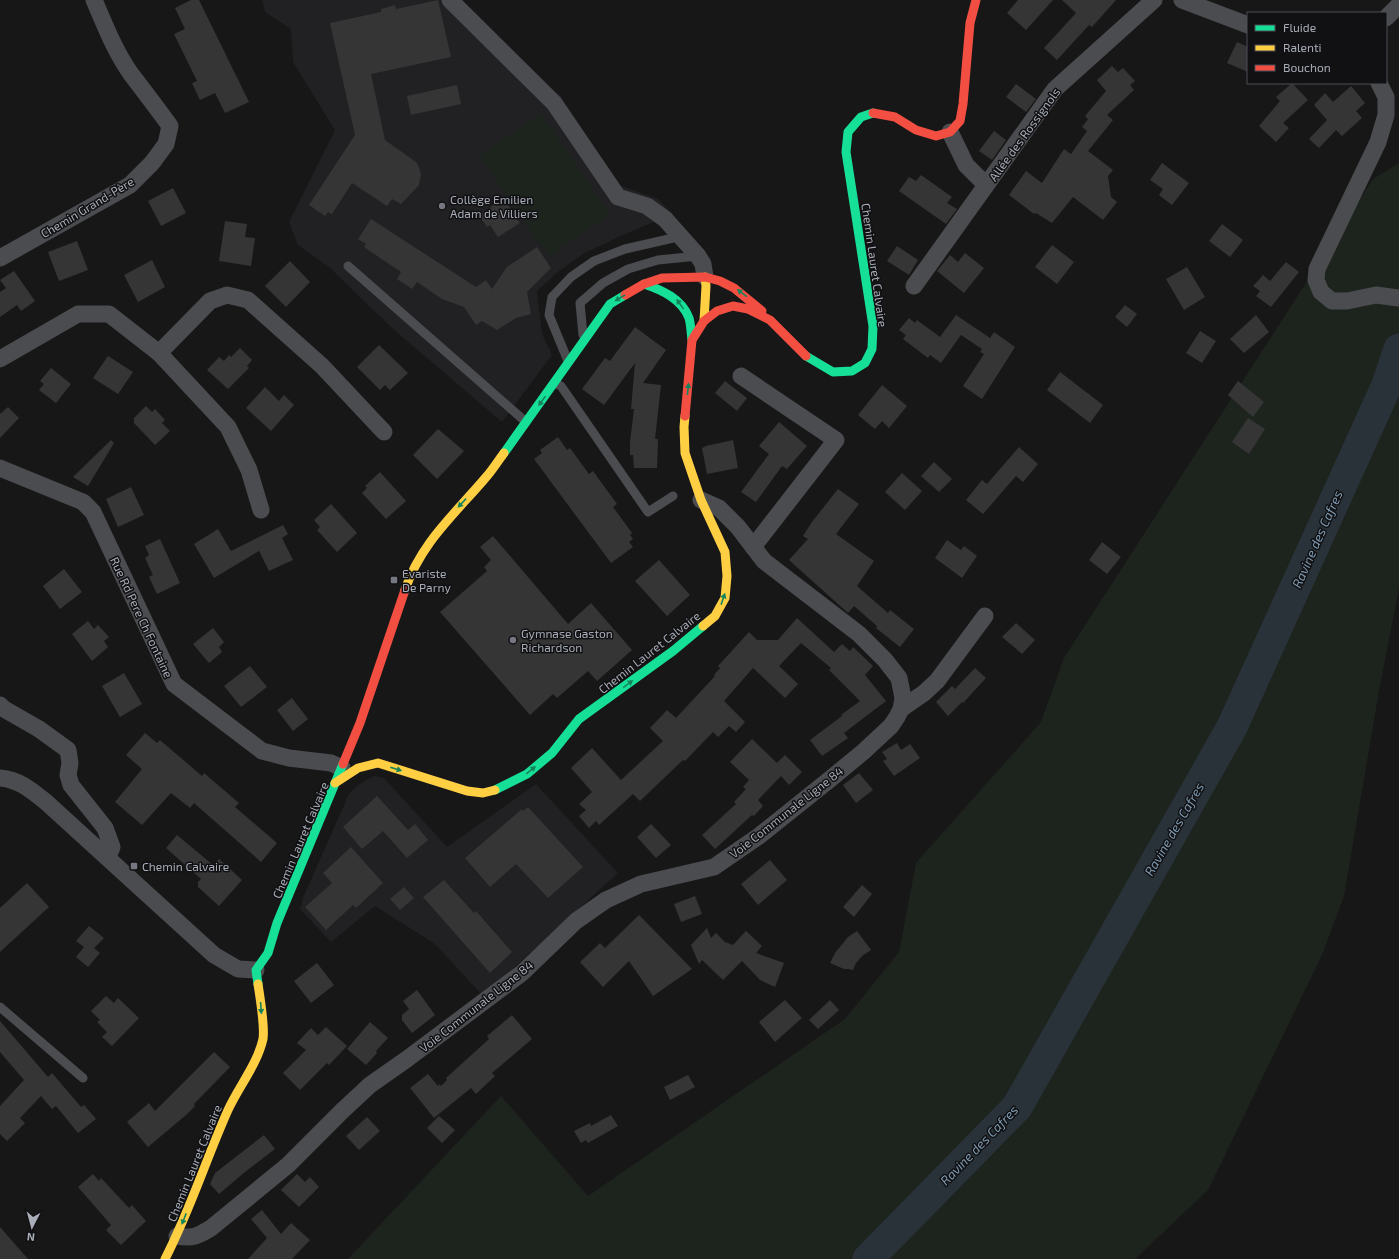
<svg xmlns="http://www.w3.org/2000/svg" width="1399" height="1259" font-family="'Exo 2',sans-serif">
<rect width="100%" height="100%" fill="#171717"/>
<!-- built -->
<g fill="#212123">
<path d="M262,0H461L561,97L619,185L658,199L673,214L625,234L583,254L558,272L537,291L542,334L552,355L502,422L392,328L330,268L298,245L289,222L335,130L293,62L291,29L265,12Z"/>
<path d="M374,776L384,778L447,847L536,784L618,873L483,996L435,944L375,906L331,942L300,909L303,898L349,794L358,785Z"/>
</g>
<!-- green -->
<g fill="#1d241e">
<path d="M541,114L610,214L549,257L479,156Z"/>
<path d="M1399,163V588L1379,691L1344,896L1322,955L1208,1190L1135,1259H348L501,1096L588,1196L845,1019L899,952L916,863L1041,722L1064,658L1373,179Z"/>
</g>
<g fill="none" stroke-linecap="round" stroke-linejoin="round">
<!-- river -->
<path stroke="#2a3239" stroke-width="31" d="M868,1259L1017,1107L1232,727L1387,385L1399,349"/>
</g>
<!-- building -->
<g fill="#353536">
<path d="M191,0H199L249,102L225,113L215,93L200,100L192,83L197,81L174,34L185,29L175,8Z"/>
<path d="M438,0L451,57L371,74L385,140L416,162L419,167L421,174L419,185L401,204L392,199L387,206L352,183L332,214L328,212L325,216L309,205L355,135L330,23L381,12V9L395,5L396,9Z"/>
<path d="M1018,0H1053L1026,30L1007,13Z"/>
<path d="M1062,0H1116L1092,27L1089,25L1057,60L1044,48L1076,13Z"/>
<path d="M1237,42L1248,47V72L1227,63Z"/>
<path d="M1112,66L1118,72L1123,68L1135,81L1130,85L1134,90L1107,115L1113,120L1088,151L1113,170L1108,176L1111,197L1117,202L1103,220L1073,197L1052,223L1036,213L1034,214L1009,195L1026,171L1042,183L1064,149L1071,154L1087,131L1082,127L1088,119L1085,116L1106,91L1097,80Z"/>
<path d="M1292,83L1308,100L1283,123L1289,128L1276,142L1259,126L1280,101L1276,97Z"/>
<path d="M1016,84L1036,99L1026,112L1006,97Z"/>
<path d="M457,85L461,104L411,115L407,96Z"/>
<path d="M1351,86L1365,103L1356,111L1362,118L1342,136L1336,130L1319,148L1309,139L1327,120L1314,105L1325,93L1333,102Z"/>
<path d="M994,131L1006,140L992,160L979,151Z"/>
<path d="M1162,163L1189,183L1172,205L1159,195L1163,189L1150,180Z"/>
<path d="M921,175L952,197L947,203L957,209L946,224L899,191L909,177L916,181Z"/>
<path d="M173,188L186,213L161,226L148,201Z"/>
<path d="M502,196L520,223L498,237L490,225L487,227L479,215L488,210Z"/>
<path d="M371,219L476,287L486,280L492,289L507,267L537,247L551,268L527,292L531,314L516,318L497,330L482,321L476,325L464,307L442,299L417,282L412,289L397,279L401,272L364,247L366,244L358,239Z"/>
<path d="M225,221L247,224L245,237L255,238L251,266L219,261Z"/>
<path d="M1222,224L1243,240L1230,257L1209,241Z"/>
<path d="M77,241L88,270L59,281L48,252Z"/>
<path d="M1052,245L1074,262L1057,284L1035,267Z"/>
<path d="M897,246L918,260L909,275L887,261Z"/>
<path d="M965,253L984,268L964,293L937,271L950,255L958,262Z"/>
<path d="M152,260L165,287L138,302L124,275Z"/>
<path d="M290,261L310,282L286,307L265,286Z"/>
<path d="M1286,262L1299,272L1271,307L1256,296L1260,291L1253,286L1263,275L1270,281Z"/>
<path d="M1187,267L1205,297L1184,310L1166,279Z"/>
<path d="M14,271L35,301L21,311L17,305L0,317V292L6,288L0,280Z"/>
<path d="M1125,305L1137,314L1127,327L1115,317Z"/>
<path d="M956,315L990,338L994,332L1015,347L982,399L963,386L984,354L980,352L982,349L961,335L941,363L930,355L928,358L903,339L906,335L899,330L909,318L915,323L917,320L940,337Z"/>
<path d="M1256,315L1269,332L1244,353L1230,339Z"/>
<path d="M635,327L666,350L643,383L661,385L655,439H658L657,468H634L633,455H630V442L634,409H631L635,363L604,405L582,389L605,358L610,361Z"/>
<path d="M1200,331L1216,341L1202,363L1186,353Z"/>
<path d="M379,345L408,373L390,390L385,385L380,390L357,367Z"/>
<path d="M240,348L252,360L247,366L249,368L228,389L207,370L219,357L224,361L229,355L231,357Z"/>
<path d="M108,356L133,372L118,394L93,378Z"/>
<path d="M51,368L71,384L56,403L39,390L44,384L40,381Z"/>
<path d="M1060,372L1103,405L1090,423L1047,390Z"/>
<path d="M725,381L747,398L737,411L715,393Z"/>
<path d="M1238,381L1264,402L1253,417L1228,395Z"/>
<path d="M882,385L907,406L889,428L882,421L875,429L858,415Z"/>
<path d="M265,387L279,401L284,395L294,405L271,431L246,408Z"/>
<path d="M146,406L152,412L155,409L165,420L162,423L170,431L155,445L134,423V418Z"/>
<path d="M8,407L19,418L0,438V414Z"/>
<path d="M1248,418L1265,429L1249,454L1232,442Z"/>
<path d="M779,422L807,446L787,469L782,466L756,502L741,492L769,454L759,446Z"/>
<path d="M438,429L464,451L437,479L413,455Z"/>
<path d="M558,437L567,450L570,448L589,474L593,471L617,504L613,507L632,533L630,535L633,539L629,542L633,547L611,563L534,459L542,453L540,450Z"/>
<path d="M111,440L114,443L88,486L73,477Z"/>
<path d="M733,440L738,468L707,474L702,448L706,446Z"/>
<path d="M1019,447L1038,464L1023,482L1016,476L983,514L966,500L982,480L987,484Z"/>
<path d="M934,462L952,479L939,492L921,476Z"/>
<path d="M380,472L406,501L386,519L362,493L367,488L365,486Z"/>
<path d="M902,473L922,491L905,510L885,492Z"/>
<path d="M131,487L144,515L118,527L106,499Z"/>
<path d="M838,489L859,504L836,534L874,561L857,586L888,613L890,610L914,629L900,647L876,628L877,626L854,606L848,613L789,560L808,539L803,536L812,522Z"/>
<path d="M331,504L357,533L337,552L317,530L320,527L314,520Z"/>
<path d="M283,525L288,534L282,538L293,560L269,571L259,551L214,578L194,544L218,529L231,551Z"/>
<path d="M493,536L568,624L591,603L632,650L597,681L588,671L557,698L553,694L530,715L440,612L487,571L484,567L491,560L480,547Z"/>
<path d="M160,539L180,583L157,594L149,577L153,575L145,558L149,555L145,546Z"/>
<path d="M947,540L961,550L964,546L977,556L962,578L935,558Z"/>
<path d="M1102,542L1121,557L1107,574L1089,560Z"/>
<path d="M659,560L690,595L667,616L635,581Z"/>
<path d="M64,569L82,592L60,609L43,586Z"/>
<path d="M797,618L834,652L842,644L850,651L853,647L873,666L865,675L886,701L844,733L848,738L822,756L810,740L842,716L841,715L860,701L829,670L831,668L801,643L779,666L798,684L785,698L753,668L724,701L745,722L736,732L729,726L718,737L713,732L685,761L683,760L640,801L633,794L599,825L596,821L589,828L579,816L586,810L579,804L592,792L571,768L592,748L621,780L663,741L650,728L667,710L676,718L715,676L714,675L720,668L718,666L749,632L757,640H778Z"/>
<path d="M88,621L94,629L98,625L109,637L104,641L108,647L92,661L72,634Z"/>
<path d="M1016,623L1035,640L1022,654L1002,637Z"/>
<path d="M213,628L224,642L219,647L222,652L209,663L193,644Z"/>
<path d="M250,666L267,687L241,707L224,686Z"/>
<path d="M975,668L986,678L963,703L962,702L948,716L936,702L952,686L955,689Z"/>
<path d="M124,673L142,704L120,717L102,686Z"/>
<path d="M292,698L308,719L293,731L277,710Z"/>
<path d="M145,733L157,743L160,740L202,776L204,773L239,803L235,807L277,843L261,862L194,803L190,808L171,793L142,825L115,802L142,769L126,755Z"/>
<path d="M752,739L777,763L785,755L802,772L789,785L781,776L758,800L763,806L754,816L752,815L715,849L702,835L736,804L734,802L746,789L743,787L749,780L730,762Z"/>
<path d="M897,743L901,750L910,744L920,758L894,776L883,761L887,759L882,752Z"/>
<path d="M859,773L873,790L856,803L843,785Z"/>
<path d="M377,796L408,830L415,824L428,840L407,858L383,831L362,849L343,827Z"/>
<path d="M528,807L583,867L548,898L516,864L490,887L465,858L522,809L523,811Z"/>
<path d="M651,824L671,845L656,858L637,837Z"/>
<path d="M177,835L213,865L219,859L242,880L219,906L198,887V882L201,879L166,848Z"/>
<path d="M351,847L383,883L356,908L353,905L326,930L305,907L332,883L323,873Z"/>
<path d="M770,860L787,880L758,905L741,884Z"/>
<path d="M444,880L474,913L476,911L512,952L490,973L423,897Z"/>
<path d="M27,883L49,907L0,952V908Z"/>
<path d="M862,885L872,894L854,917L843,907Z"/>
<path d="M404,887L414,898L400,910L390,899Z"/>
<path d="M695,896L702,914L681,922L674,904Z"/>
<path d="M639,915L692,969L653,996L629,961L603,987L580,962L600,943L605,948Z"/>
<path d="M89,926L104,938L94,948L100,953L88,967L76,957L84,947L76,941Z"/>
<path d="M707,928L711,938L716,933L725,942L733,945L746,931L762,946L756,953L784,963L775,987L760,980L742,961L723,980L702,960L699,964L691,945Z"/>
<path d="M857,931L871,950L862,956L856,963L853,970L849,969H844L830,963L835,953L848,937Z"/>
<path d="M317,963L334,985L311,1003L294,981Z"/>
<path d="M417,990L435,1015L412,1033L402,1020V1015L409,1009L403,1001Z"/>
<path d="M106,996L114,1003L118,998L139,1018L112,1046L102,1037L107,1032L97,1022L100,1020L91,1011Z"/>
<path d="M785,1000L802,1018L775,1042L759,1022Z"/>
<path d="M830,1000L839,1010L818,1029L809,1020Z"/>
<path d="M512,1015L532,1039L492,1073L495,1076L476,1094L471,1088L434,1118L410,1088L428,1074L438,1086L439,1084L441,1086L447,1080L446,1078L489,1039L487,1036Z"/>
<path d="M0,1021L48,1077L52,1073L81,1107L84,1105L96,1119L78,1133L56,1106L52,1109L41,1096L20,1118L25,1123L7,1141L0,1134V1106L24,1080L0,1052Z"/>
<path d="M370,1022L388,1038L376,1051L377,1053L366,1065L347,1049Z"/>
<path d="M326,1027L347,1046L329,1065L327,1063L300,1090L283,1073L306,1050L297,1043L311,1028L318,1035Z"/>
<path d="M214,1052L230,1067L194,1104L195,1106L186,1115L148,1147L127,1122L149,1103L155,1111Z"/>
<path d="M688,1075L695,1087L670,1100L664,1087Z"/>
<path d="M611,1115L618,1126L588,1143L586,1140L581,1143L574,1131L590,1123L591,1126Z"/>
<path d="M439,1116L455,1130L442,1143L427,1128Z"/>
<path d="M367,1117L380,1131L359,1150L346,1136Z"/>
<path d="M264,1135L275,1149L245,1172L219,1194L210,1184L215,1173Z"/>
<path d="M93,1174L99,1181L101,1178L129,1208L132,1205L146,1221L121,1245L106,1230L111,1225L78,1187Z"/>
<path d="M297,1174L305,1182L310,1177L319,1187L299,1207L281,1190Z"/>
<path d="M262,1210L281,1234L291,1223L310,1240L292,1259H248L267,1238L251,1219Z"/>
<path d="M0,1227L28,1259H0Z"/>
</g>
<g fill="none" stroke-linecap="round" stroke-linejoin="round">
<!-- lane -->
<g stroke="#4b4c50" stroke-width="9">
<path d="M348,266L526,422"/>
<path d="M583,335L580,303L603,283L628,269L658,260L698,256"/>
<path d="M568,361L549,315L552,297L571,277L594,261L625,249L682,236"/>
<path d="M555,383L561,386L648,512L673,496"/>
<path d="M0,1007L83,1078"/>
</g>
<!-- street -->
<g stroke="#4b4c50" stroke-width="17">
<path d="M450,0L554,103L618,197L647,206L665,219L698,256L703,264L705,277"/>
<path d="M1182,0L1248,25"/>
<path d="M1386,18L1399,5"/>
<path d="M1379,83L1386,97V115L1378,142L1317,269L1316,280L1321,292L1332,301H1347L1376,295L1399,298"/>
<path d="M950,132L966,165L986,185"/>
<path d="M0,258L130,185L152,163L166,144L170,126C157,108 144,91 131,74C115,52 105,25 94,0"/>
<path d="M914,286L1055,89L1154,0"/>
<path d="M159,353L210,301L227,295L248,300L322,366L384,432"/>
<path d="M0,359L78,314H109L159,353L228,427L249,470L261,510"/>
<path d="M741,376L836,440L753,547"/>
<path d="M0,468L83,502L93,512L174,684L262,751L289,758L331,763L342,768"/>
<path d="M0,705L4,709L39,729L68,750L70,763L68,775L71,785L105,828L112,847L108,857"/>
<path d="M901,709L924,693L937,681L985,616"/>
<path d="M0,778C20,780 31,790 46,802L214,955L238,969L256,970"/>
<path d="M177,1236C192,1239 198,1236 211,1228L288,1165L342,1111L370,1085L407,1059L522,973L576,921L606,900L641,884L714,867L759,836L829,780L863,752L891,726L897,717L901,709L903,698L899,678L885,660L859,634L764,561L738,527L719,508L701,500"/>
</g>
<!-- fast -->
<g stroke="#16e098" stroke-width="9">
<path d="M644,284C662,290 682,299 689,318C691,325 691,333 692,340"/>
<path d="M806,356L833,372L852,371L865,363L872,349L873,326L846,152L848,132L861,117L873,113"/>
<path d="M504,453L610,304L625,295"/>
<path d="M495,790L527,774L552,753L579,719L673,651L703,626"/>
<path d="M258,984L256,970L268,953L277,923L343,764"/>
</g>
<!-- slow -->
<g stroke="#ffcf43" stroke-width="9">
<path d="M704,321L706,286L705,277"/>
<path d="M685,416L684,427L685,453L701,500L725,552L727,576L725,598L715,616L703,626"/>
<path d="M405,590C421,542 456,513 487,476C493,469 498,461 504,453"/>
<path d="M335,783L358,768L378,763L467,791L483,793L495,790"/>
<path d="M165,1259C190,1211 206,1159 228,1110C239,1086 257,1065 263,1039C265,1026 260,998 258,984"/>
</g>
<!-- jam -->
<g stroke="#f24e42" stroke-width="9">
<path d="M873,113L895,117L916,130L936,136L950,132L960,121L963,104L970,23L976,0"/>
<path d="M625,295L644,284L662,278L705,277L720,281L734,288L762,311"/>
<path d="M685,416L692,340L704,321L717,311L733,306L748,309L770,320L806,356"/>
<path d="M343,764L360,723L405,590"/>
</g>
</g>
<!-- one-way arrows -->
<defs><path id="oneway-solid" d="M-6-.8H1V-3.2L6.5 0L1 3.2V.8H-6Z"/></defs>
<g fill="#14835c">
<use href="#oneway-solid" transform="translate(742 293) rotate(-143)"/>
<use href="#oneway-solid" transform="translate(620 298) rotate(149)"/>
<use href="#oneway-solid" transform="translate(680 304) rotate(-125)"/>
<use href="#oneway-solid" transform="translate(688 389) rotate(-84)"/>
<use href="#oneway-solid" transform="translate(542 401) rotate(126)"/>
<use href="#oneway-solid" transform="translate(462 503) rotate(133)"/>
<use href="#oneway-solid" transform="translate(723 599) rotate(-71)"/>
<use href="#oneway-solid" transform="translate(628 684) rotate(-37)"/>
<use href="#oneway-solid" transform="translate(396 769) rotate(17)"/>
<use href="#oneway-solid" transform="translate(531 770) rotate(-39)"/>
<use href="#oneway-solid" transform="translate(261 1008) rotate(86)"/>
<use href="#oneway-solid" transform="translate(184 1219) rotate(111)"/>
</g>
<!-- markers -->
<g fill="#757880" stroke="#111113" stroke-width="1.5">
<circle cx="442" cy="206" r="4"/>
<rect x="390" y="576" width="8" height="8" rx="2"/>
<circle cx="513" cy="640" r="4"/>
<rect x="130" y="862" width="8" height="8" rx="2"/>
</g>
<g text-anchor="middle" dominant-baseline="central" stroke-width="3" stroke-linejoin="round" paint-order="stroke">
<!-- street labels -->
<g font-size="12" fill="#a8adb8" stroke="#111113">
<text transform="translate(1024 134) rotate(-54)">Allée des Rossignols</text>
<text transform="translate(87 207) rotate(-31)">Chemin Grand-Père</text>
<text transform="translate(875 265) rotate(82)">Chemin Lauret Calvaire</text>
<text transform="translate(142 617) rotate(65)">Rue Rd Pere Ch Fontaine</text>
<text transform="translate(649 652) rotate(-38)">Chemin Lauret Calvaire</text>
<text transform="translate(786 812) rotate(-38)">Voie Communale Ligne 84</text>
<text transform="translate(300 840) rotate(-67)">Chemin Lauret Calvaire</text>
<text transform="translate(476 1006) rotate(-38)">Voie Communale Ligne 84</text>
<text transform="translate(194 1163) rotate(-68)">Chemin Lauret Calvaire</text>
</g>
<!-- poi labels -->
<g font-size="12" fill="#a8adb8" stroke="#111113" text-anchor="start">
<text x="450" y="199">Collège Emilien<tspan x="450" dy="14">Adam de Villiers</tspan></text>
<text x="402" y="573">Evariste<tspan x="402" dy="14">De Parny</tspan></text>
<text x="521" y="633">Gymnase Gaston<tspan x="521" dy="14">Richardson</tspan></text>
<text x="142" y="866">Chemin Calvaire</text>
</g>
<!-- water labels -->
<g font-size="13" font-style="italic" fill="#7f9bb3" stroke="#111113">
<text transform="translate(1317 539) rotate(-66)">Ravine des Cafres</text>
<text transform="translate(1174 829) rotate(-60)">Ravine des Cafres</text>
<text transform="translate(979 1145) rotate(-46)">Ravine des Cafres</text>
</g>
</g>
<!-- legend -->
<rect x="1247" y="12" width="140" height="72" fill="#111113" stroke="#4d4f55"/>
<rect x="1255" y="25" width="20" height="6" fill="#16e098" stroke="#4d4f55"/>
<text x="1283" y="32" font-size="12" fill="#a8adb8">Fluide</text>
<rect x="1255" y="45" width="20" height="6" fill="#ffcf43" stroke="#4d4f55"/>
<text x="1283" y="52" font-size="12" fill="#a8adb8">Ralenti</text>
<rect x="1255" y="65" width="20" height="6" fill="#f24e42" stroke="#4d4f55"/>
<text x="1283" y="72" font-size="12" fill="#a8adb8">Bouchon</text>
<!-- north arrow -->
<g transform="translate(32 1227) rotate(186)" stroke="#111113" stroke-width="3" paint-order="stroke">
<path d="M0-3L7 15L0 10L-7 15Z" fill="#a8adb8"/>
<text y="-6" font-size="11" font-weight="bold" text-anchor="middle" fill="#a8adb8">N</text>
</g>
</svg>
